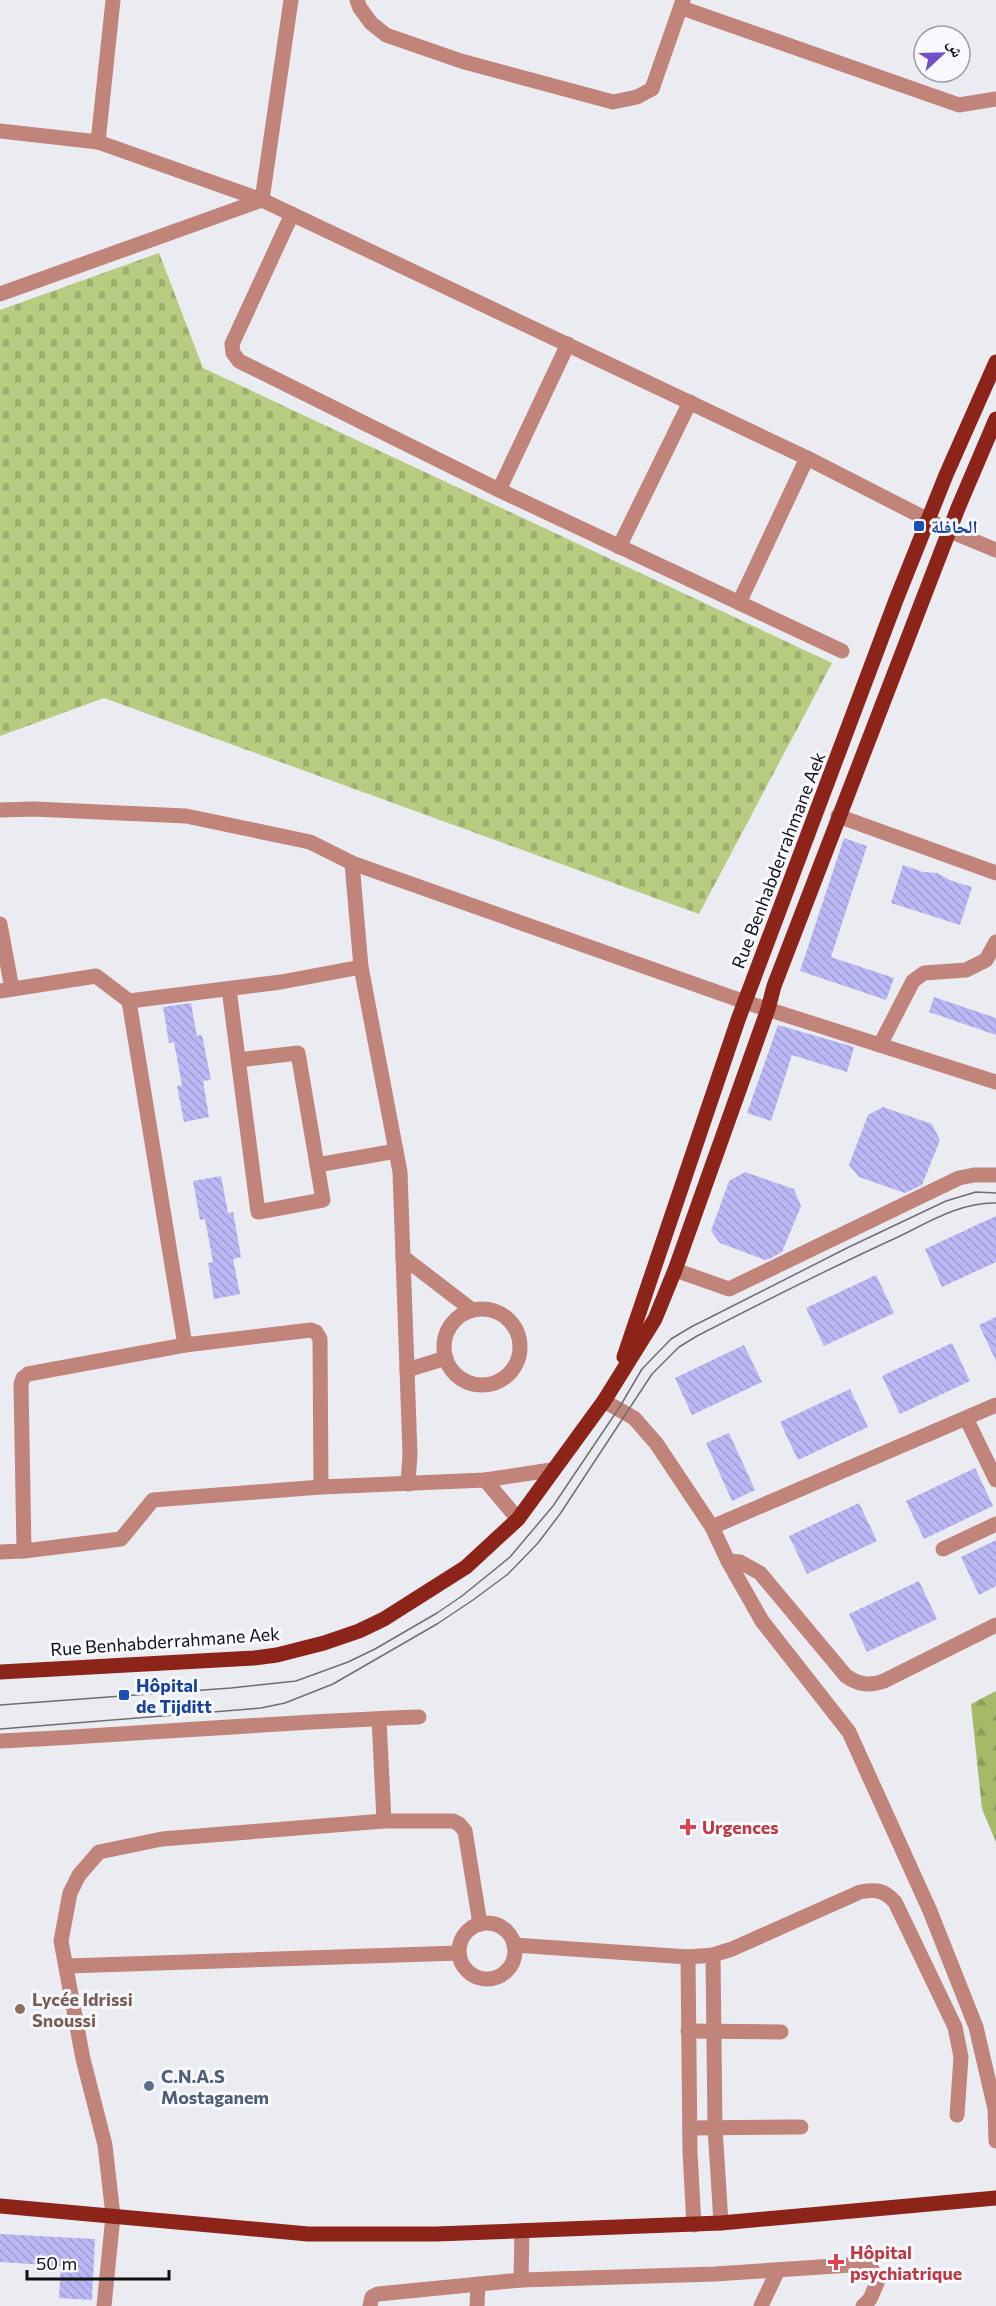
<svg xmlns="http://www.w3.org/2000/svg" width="996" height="2306" font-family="Commissioner,'Noto Naskh Arabic',sans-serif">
<defs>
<pattern id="forest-firs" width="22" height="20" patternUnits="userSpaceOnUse" patternTransform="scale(1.5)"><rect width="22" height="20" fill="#a5b968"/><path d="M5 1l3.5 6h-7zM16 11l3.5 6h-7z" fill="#8d9e59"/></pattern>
<pattern id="cemetery-stones" width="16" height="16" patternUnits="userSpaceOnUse" patternTransform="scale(1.5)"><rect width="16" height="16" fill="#b8cc81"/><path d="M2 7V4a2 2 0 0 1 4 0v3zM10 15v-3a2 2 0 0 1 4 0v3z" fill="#9dae6f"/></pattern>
<pattern id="building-back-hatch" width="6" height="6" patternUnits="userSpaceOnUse" patternTransform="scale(1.5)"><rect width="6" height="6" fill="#bbb7f5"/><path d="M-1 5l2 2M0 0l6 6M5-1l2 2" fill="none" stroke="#a09cd1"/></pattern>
</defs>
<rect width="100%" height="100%" fill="#ebebf2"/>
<!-- forest -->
<path fill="url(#forest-firs)" d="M996,1691V1842L982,1809L971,1704Z"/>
<!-- cemetery -->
<path fill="url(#cemetery-stones)" d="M159,253L203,368L832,663L699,914L104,698L0,736V310Z"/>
<!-- building -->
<g fill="url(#building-back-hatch)">
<path d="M844,838L867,846L831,957L894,978L886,1000L800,971Z"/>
<path d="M903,865L923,872L937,873L952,881L972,887L960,925L891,903Z"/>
<path d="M934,997L996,1018V1035L929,1012Z"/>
<path d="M191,1003L197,1036L202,1035L211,1080L203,1081L209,1117L184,1122L177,1086L182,1085L174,1042L169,1043L163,1007Z"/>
<path d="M778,1025L854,1047L847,1072L792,1055L771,1121L747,1113Z"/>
<path d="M883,1107L932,1124L940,1140L922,1185L905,1193L859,1177L849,1165L868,1115Z"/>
<path d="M745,1172L794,1189L801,1206L782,1252L769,1259L765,1260L720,1243L711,1231L729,1181Z"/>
<path d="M221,1176L228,1213L233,1212L241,1257L233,1259L240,1294L214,1299L208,1263L213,1262L205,1219L200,1220L193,1181Z"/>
<path d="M996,1216V1262L942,1287L925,1249Z"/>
<path d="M876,1275L894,1313L824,1346L806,1308Z"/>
<path d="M996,1317V1361L979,1325Z"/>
<path d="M952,1343L970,1381L900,1414L882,1376Z"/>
<path d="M744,1345L762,1382L692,1415L675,1378Z"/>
<path d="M850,1389L868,1427L798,1460L780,1422Z"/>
<path d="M729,1433L755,1490L732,1501L706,1443Z"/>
<path d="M975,1468L993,1506L924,1539L906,1501Z"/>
<path d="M859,1503L877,1541L807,1574L789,1536Z"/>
<path d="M996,1540V1586L979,1595L961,1557Z"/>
<path d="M919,1581L937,1619L867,1652L849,1614Z"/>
<path d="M0,2234L95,2239L92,2300L59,2298L61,2266L0,2262Z"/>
</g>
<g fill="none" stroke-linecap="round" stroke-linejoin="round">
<!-- minor -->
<g stroke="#c0847a" stroke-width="15">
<path d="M357,0L360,8L371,23L386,35L461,61L613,102L637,97L652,89L683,0"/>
<path d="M682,8L959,105L996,99"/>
<path d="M0,131L98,142L262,200L807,458L950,531L996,550"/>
<path d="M98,142L113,0"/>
<path d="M262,200L291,0"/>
<path d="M292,214L232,344L233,353L239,361L499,490L842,651"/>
<path d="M0,294L262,200"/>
<path d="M499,490L568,344"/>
<path d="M619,547L690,402"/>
<path d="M739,603L807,458"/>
<path d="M0,810L34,809L186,816L310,842L352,863L745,1002L996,1082"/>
<path d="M838,816L996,873"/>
<path d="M352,863L361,967L400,1172L410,1454L408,1484"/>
<path d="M0,924L12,989"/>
<path d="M229,989L258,1212L323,1200L298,1053L238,1060"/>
<path d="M0,991L96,976L129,1001L185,1345L28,1374L23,1378L21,1384L24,1551L121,1539L153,1500L321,1487L485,1480L551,1470"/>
<path d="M129,1001L281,982L361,967"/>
<path d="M880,1045L913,981L924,973L966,970L986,960L996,942"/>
<path d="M317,1165L396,1151"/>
<path d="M403,1257L472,1310"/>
<path d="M675,1270L729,1289L959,1178L974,1175H996"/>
<circle cx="482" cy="1347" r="38"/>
<path d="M185,1345L311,1330L316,1332L320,1339L321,1487"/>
<path d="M407,1370L446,1358"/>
<path d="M604,1401L634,1418L656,1443L712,1527L728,1561L762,1621L849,1732L930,1911L976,2027L995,2109L996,2141"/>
<path d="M966,1418L996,1480"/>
<path d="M485,1480L518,1519"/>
<path d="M712,1527L996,1405"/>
<path d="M943,1549L996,1524"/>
<path d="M0,1552L24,1551"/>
<path d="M728,1561L740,1562L760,1573L846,1676C859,1685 870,1686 884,1681L996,1625"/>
<path d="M379,1719L384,1821"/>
<path d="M0,1741C140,1734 279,1722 419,1717"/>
<circle cx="487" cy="1951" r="28"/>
<path d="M514,1945L688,1957L713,1955L732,1949L860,1892C876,1889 884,1890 895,1902L955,2027L961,2057L957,2115"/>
<path d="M713,1955L715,2128L721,2223"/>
<path d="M688,1957L690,2152L694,2225"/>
<path d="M67,1966L459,1953"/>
<path d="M688,2031L781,2032"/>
<path d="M690,2128L801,2127"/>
<path d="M521,2280L522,2231"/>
<path d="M104,2306L113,2216L105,2145L83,2059L61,1941L70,1893L79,1875L99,1852L162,1839L384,1821H453L459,1824L465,1831L480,1924"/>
<path d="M370,2306L372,2297L378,2294L521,2280L715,2274L865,2264L872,2269L877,2283L870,2299L863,2306"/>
<path d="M477,2306L478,2284"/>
<path d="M761,2306L778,2270"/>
</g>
<!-- major -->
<g stroke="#8d241a" stroke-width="15">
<path d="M624,1357L738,1020L896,600L946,475L996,362"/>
<path d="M0,1672L254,1658L277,1655L324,1643L359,1631L384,1619L466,1567L518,1519L604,1401L655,1319L675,1270L768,1009L774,986L958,508L996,419"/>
<path d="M0,2206L308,2234H436L721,2223L996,2198"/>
</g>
<!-- tram -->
<g stroke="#6f6f73" stroke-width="1.5">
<path d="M0,1705L231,1688L296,1681L348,1662L375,1649L437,1613L462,1596L510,1557L553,1506L619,1408L642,1369L671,1339L691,1327L849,1247L946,1201L976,1192L996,1193"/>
<path d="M0,1729L261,1708L285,1703L333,1684L437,1624L473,1600L508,1574L538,1543L560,1514L652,1374L679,1347L697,1336C763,1302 830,1268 898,1237C929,1222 961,1202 996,1203"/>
</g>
</g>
<!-- markers -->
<g fill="#1a4fb4" stroke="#f8f8ff" stroke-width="2">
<rect x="913" y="520" width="12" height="12" rx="3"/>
<rect x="118" y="1689" width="12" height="12" rx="3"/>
</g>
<g fill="#e0444e" stroke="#f8f8ff" stroke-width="2">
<path d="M685 1818h6v6h6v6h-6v6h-6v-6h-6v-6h6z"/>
<path d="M833 2253h6v6h6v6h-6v6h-6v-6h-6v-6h6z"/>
</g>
<circle fill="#8d6e63" stroke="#f8f8ff" stroke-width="2" cx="20" cy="2009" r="6"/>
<circle fill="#5c6f8a" stroke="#f8f8ff" stroke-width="2" cx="149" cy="2086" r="6"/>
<g text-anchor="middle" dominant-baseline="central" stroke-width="6" stroke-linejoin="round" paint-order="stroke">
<!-- transit labels -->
<g font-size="18" font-weight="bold" fill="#164399" stroke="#f8f8ff" text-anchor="start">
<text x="931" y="526">الحافلة</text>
<text x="136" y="1685">Hôpital<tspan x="136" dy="21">de Tijditt</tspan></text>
</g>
<!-- street labels -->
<g font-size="18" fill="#111113" stroke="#f8f8ff">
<text transform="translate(778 860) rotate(-69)">Rue Benhabderrahmane Aek</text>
<text transform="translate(165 1641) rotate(-4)">Rue Benhabderrahmane Aek</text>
</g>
<!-- health labels -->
<g font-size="18" font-weight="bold" fill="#be3a42" stroke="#f8f8ff" text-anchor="start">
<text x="702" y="1827">Urgences</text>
<text x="850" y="2252">Hôpital<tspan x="850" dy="21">psychiatrique</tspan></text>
</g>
<!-- education labels -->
<g font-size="18" font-weight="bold" fill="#785e54" stroke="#f8f8ff" text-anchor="start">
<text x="32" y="1999">Lycée Idrissi<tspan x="32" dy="21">Snoussi</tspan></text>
</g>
<!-- service labels -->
<g font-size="18" font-weight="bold" fill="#4e5e75" stroke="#f8f8ff" text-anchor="start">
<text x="161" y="2076">C.N.A.S<tspan x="161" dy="21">Mostaganem</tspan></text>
</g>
</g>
<!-- north arrow -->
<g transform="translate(942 54) rotate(68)"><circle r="28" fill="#f8f8ff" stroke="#9c9ca1" stroke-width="1.5"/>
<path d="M0-4.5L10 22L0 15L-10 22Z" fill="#7151ca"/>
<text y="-9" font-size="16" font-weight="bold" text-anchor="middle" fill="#111113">ش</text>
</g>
<!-- scale -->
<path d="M27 2270v9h142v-9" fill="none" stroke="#111113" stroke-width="3"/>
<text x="36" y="2270" font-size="18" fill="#111113" stroke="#f8f8ff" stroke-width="4.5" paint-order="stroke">50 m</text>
</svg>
